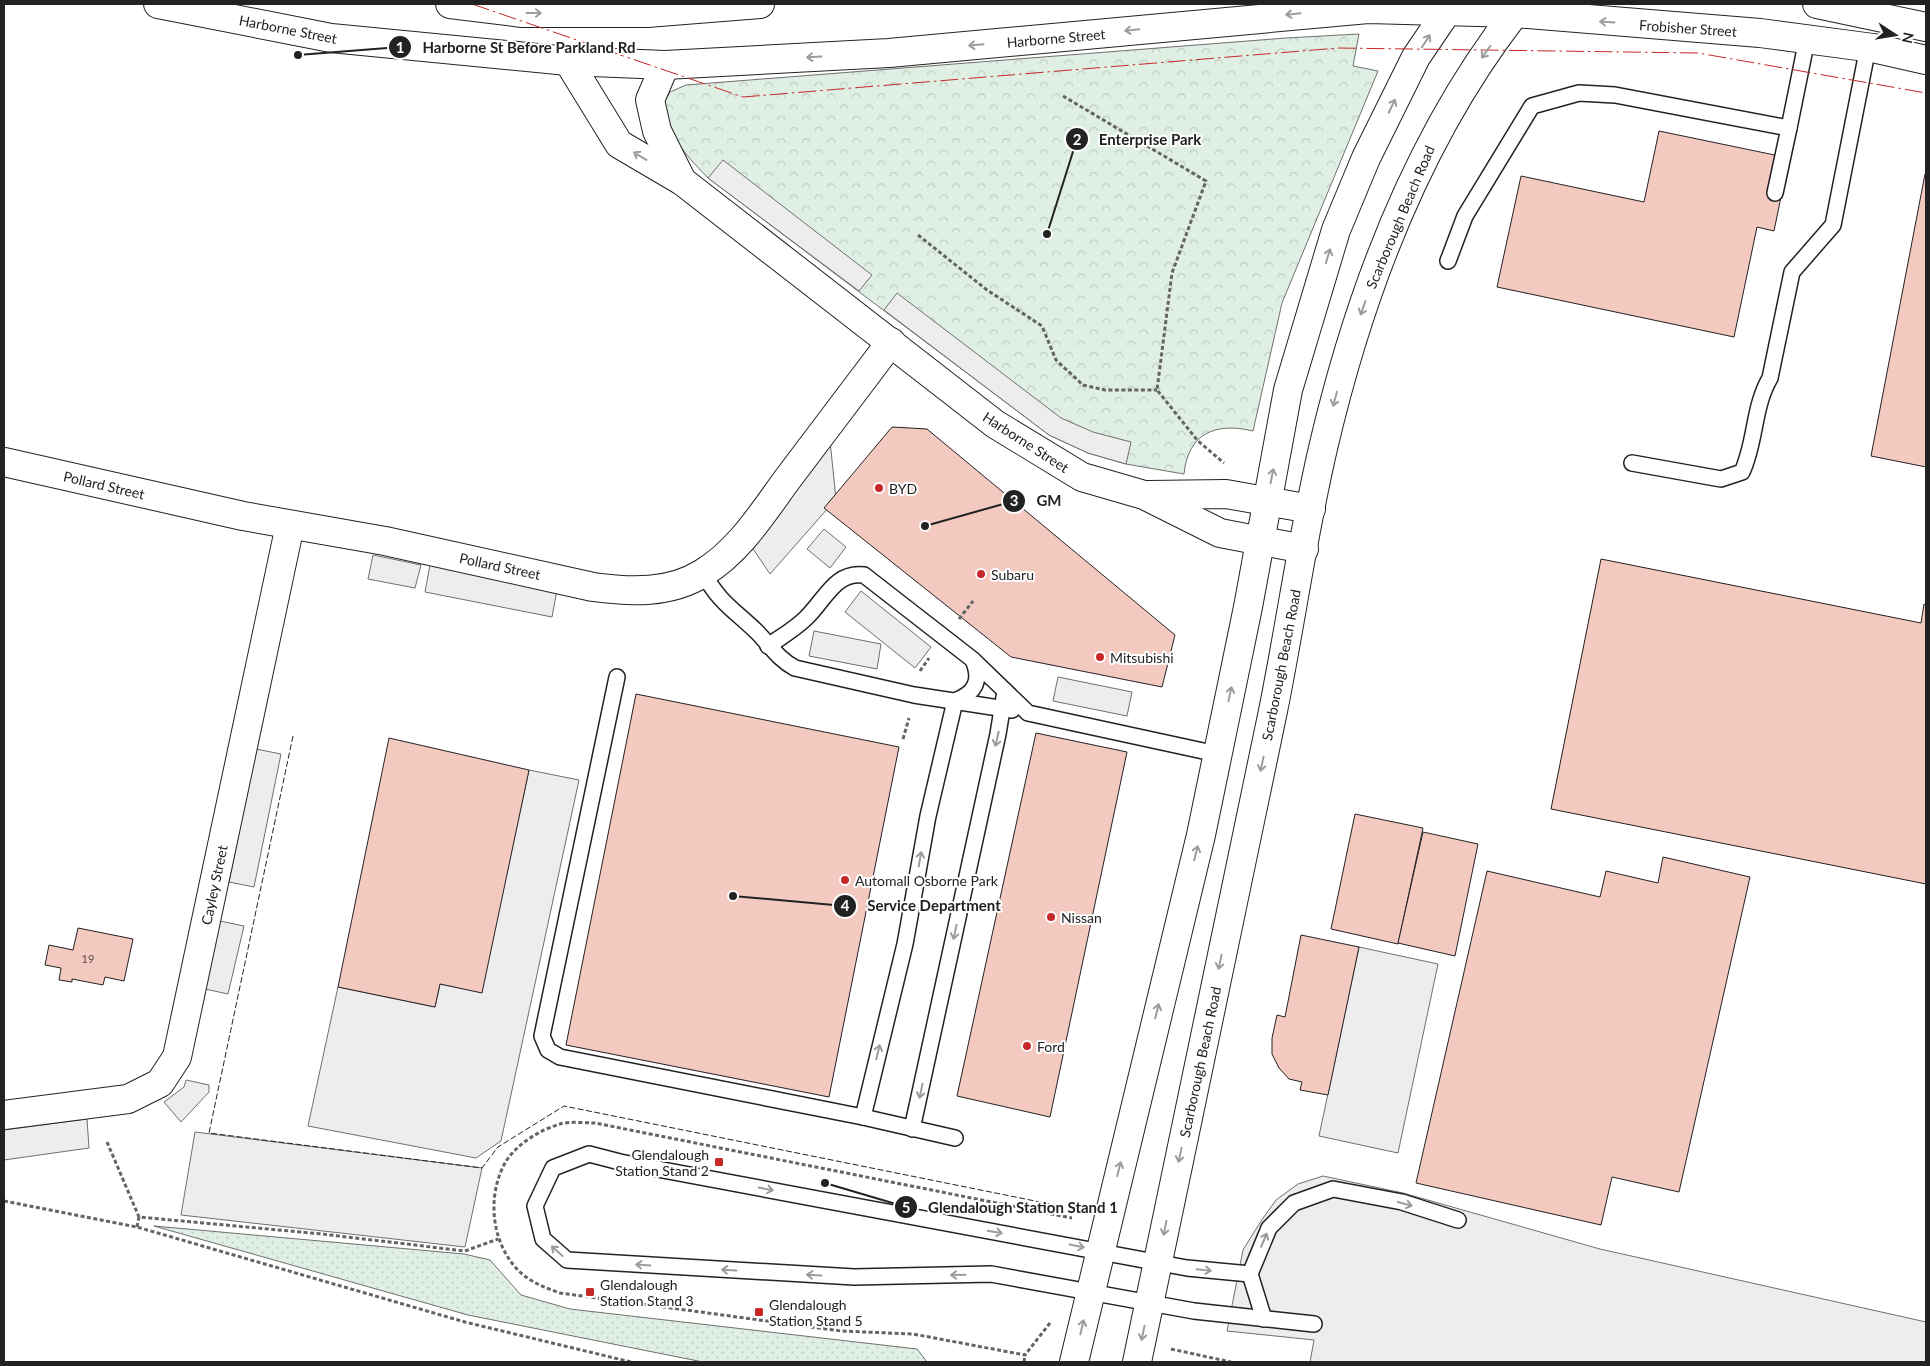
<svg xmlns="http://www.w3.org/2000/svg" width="1930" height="1366" font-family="Lato,sans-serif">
<defs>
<pattern id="grass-dots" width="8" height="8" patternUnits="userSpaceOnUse" patternTransform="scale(1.25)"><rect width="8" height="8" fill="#e0efe3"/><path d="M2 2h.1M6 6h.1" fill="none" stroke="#c0cdc2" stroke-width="1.8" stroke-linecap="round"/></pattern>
<pattern id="forest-crowns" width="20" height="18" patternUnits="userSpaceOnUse" patternTransform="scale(1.25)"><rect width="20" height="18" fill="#e0efe3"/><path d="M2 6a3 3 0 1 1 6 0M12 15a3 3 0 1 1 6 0" fill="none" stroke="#c0cdc2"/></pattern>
</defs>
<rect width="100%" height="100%" fill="#fff"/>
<!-- grass -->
<path fill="url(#grass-dots)" stroke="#6f6f6f" d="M154,1226L464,1254L490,1260L521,1295L570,1309L917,1349L927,1362H703L468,1315Z"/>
<!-- forest -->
<path fill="url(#forest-crowns)" stroke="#6f6f6f" d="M1359,34L1353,66L1378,71L1282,303L1253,431C1216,422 1188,433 1184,474L1126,464L1088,453L1049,435L708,178C680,149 673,141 664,102L670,92L686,85L1286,38Z"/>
<!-- parking -->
<g fill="#ededed" stroke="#6f6f6f">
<path d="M723,160L872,275L859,291L708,178Z"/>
<path d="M897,293L1061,418L1093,432L1131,442L1126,464L1088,453L1049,435L884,310Z"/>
<path d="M829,431L836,499L770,574L743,534Z"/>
<path d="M824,529L846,547L830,568L807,549Z"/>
<path d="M373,555L421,565L415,588L368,579Z"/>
<path d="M430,565L557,590L552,617L425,592Z"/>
<path d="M861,591L931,647L915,668L845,612Z"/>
<path d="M814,631L881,644L877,669L809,656Z"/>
<path d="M1058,677L1132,692L1127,716L1053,701Z"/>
<path d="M256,749L281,754L254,887L229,882Z"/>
<path d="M529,770L579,780L501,1141L476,1158L308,1126L338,987L435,1007L440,984L481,992Z"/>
<path d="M220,921L244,926L228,994L205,989Z"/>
<path d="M1359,947L1438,964L1398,1153L1319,1136Z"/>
<path d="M186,1080L209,1085V1092L181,1122L164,1102L184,1087Z"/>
<path d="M87,1119L89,1148L4,1160V1130Z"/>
<path d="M195,1132L482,1168L465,1247L181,1215Z"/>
<path d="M1323,1176L1403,1193L1600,1249L1926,1322V1362H1310L1314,1340L1227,1331L1243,1250L1261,1221L1276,1200L1298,1184Z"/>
</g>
<!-- building -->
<g fill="#f3c9c0" stroke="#222">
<path d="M1659,131L1789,158L1774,231L1757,227L1734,337L1497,287L1521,176L1644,202Z"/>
<path d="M1925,174H1926V467L1871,456Z"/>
<path d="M892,427L927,429L1175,635L1162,687L1011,657L824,508Z"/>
<path d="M1601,559L1921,623L1924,604L1926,605V884L1551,809Z"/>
<path d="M636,694L899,747L829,1097L566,1045Z"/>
<path d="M1036,733L1127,752L1050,1117L957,1096Z"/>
<path d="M389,738L529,770L482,993L440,984L435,1007L338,987Z"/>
<path d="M1355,814L1423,828L1398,944L1331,929Z"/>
<path d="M1423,832L1478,844L1455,956L1398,943Z"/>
<path d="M1663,857L1750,877L1679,1192L1612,1177L1601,1225L1416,1183L1487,871L1600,897L1606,871L1658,883Z"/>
<path d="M78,928L133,939L124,981L105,977L103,985L72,979V982L59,980L61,968L45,965L49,945L73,950Z"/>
<path d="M1301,935L1359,947L1328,1095L1300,1090L1302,1082L1289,1079L1279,1068L1272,1054V1038L1277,1015L1285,1017Z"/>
</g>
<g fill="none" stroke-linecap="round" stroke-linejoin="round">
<!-- service casing -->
<g stroke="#222" stroke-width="18">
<g id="service">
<path d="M1775,193L1789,128"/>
<path d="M1448,261L1465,216L1532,106L1579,93L1615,95L1789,128L1807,39"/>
<path d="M1632,463L1721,479L1742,472C1756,442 1753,407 1770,378L1792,272L1833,225L1868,47"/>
<path d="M703,573C720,603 733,609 756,631C770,645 778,659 795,668L914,695L1012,710"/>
<path d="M768,646C781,637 795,629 806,618C825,600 835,571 864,575L972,659L1028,713L1217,754"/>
<path d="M617,677L542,1036L548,1050L560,1057L863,1117L955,1138"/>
<path d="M863,1117L905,944L928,816L955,701C975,693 982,681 973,660"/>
<path d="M912,1129L998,734L1005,691"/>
<path d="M1250,1274L1187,1268L620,1162L589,1154L553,1168L535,1206L543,1239L567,1260L854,1277L991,1274L1194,1311L1314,1324"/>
<path d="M1264,1319L1250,1274L1269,1228L1294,1203L1333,1189L1402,1202L1458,1220"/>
</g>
</g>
<!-- minor casing -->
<g stroke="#222" stroke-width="30">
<g id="minor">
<path d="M568,61L619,144L682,181L995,424L1082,477L1144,495L1220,533L1304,549"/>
<path d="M665,65L650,100L657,131L682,181"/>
<path d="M4,462L243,516L385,541L593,587C630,592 670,594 703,573C739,551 762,514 786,481C821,435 856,388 891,342"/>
<path d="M1148,495L1226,494L1311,509"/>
<path d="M4,1115L128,1099L160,1083L177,1057L290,525"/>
</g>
</g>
<!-- primary casing -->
<g stroke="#222" stroke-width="30">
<g id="primary">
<path d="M158,4L331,38L568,61L665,65L889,53L1368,9L1515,13L1760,33L1873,48L1926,60"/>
<path d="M450,4L522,13H647L760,4"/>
<path d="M1817,4L1926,27"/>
<path d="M1074,1362L1201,835L1248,607L1288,390L1336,230L1366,158L1416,57L1452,4"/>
<path d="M1137,1362C1184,1146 1227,928 1273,711C1291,622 1303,532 1324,444C1361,287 1421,130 1522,4"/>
</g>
</g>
<!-- path -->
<g stroke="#646464" stroke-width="3" stroke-dasharray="4 2.5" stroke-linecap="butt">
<path d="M1063,96L1206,181L1172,273L1157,390L1198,441L1224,463"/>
<path d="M918,235L987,290L1042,326L1056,360L1083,385L1105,390H1157"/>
<path d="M959,619L973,601"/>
<path d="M920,671L929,658"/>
<path d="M903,739L909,718"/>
<path d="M107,1142L139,1217"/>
<path d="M4,1201L137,1227L465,1322L631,1362"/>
<path d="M137,1227L139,1217L322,1234L465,1251L498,1239"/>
<path d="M1050,1323L1025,1355L913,1334L841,1331L560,1293C544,1287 529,1282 517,1269C491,1241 487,1196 505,1163C516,1144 540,1130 560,1124C570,1121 584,1123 595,1123L1072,1218"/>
<path d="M1171,1349L1231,1362"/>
<path d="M1024,1362L1025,1355"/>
</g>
<!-- service -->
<use href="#service" stroke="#fff" stroke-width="15"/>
<!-- minor -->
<use href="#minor" stroke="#fff" stroke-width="28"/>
<!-- primary -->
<use href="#primary" stroke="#fff" stroke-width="28"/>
<!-- fence -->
<path stroke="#222" stroke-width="1" stroke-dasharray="6 2.5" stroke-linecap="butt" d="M293,736L209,1133L482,1168L498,1147L564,1106L1060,1206"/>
<!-- power -->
<path stroke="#c62828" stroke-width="1" stroke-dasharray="18 4 2.5 4" stroke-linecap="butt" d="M472,4L743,97L1338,48L1698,53L1926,93"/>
</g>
<!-- one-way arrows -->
<defs><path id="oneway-shaft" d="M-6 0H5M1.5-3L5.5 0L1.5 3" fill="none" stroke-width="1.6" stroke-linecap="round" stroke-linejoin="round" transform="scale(1.25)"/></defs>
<g stroke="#9c9c9c">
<use href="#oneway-shaft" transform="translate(534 13)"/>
<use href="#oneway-shaft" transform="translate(1293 14) rotate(174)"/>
<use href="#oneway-shaft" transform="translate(1607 22) rotate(-176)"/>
<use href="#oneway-shaft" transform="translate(1132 30) rotate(174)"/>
<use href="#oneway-shaft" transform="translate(1426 41) rotate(-57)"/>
<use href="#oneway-shaft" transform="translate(976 45) rotate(175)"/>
<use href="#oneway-shaft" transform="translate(1486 52) rotate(126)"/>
<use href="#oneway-shaft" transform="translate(814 57) rotate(177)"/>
<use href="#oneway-shaft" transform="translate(1392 106) rotate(-64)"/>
<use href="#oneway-shaft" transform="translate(640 156) rotate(-149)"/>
<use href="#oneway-shaft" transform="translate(1328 256) rotate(-73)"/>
<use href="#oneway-shaft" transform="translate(1363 308) rotate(109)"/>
<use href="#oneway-shaft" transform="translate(1335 399) rotate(105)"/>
<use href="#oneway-shaft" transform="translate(1272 476) rotate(-79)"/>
<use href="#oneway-shaft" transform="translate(1230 694) rotate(-78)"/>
<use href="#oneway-shaft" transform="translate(997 739) rotate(103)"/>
<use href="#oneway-shaft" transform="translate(1262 764) rotate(102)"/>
<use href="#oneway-shaft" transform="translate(1196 853) rotate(-76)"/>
<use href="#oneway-shaft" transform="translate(920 859) rotate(-80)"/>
<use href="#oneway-shaft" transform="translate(955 932) rotate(102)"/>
<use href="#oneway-shaft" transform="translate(1220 962) rotate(102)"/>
<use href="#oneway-shaft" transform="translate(1157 1011) rotate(-76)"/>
<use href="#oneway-shaft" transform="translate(878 1052) rotate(-76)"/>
<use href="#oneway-shaft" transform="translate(921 1091) rotate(102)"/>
<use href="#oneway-shaft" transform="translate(1180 1155) rotate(102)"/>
<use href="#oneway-shaft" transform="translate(1119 1169) rotate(-76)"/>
<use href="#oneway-shaft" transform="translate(766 1189) rotate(11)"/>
<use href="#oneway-shaft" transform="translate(1405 1204) rotate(15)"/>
<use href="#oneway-shaft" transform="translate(1165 1228) rotate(101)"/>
<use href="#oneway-shaft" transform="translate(995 1232) rotate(10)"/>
<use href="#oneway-shaft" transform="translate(1264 1240) rotate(-67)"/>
<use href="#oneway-shaft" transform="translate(1077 1246) rotate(11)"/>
<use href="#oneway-shaft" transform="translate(557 1251) rotate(-138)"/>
<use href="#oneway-shaft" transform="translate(643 1265) rotate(-176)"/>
<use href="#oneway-shaft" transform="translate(729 1270) rotate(-177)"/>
<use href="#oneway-shaft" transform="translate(1204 1270) rotate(6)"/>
<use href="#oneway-shaft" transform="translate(814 1275) rotate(-177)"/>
<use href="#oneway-shaft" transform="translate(958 1275) rotate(179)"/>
<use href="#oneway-shaft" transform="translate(1082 1327) rotate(-77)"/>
<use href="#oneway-shaft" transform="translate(1143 1333) rotate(102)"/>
</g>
<!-- markers -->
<g fill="#c62828" stroke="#fff" stroke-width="2">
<circle cx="879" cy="488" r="5"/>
<circle cx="981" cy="574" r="5"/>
<circle cx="1100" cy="657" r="5"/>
<circle cx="845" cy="880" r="5"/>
<circle cx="1051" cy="917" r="5"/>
<circle cx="1027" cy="1046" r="5"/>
<rect x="714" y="1157" width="10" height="10" rx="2.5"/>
<rect x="585" y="1287" width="10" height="10" rx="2.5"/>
<rect x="754" y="1307" width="10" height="10" rx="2.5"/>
</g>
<g text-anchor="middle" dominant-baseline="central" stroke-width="4" stroke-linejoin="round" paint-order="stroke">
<!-- number labels -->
<g font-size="11" fill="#564c4a">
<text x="88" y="958">19</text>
</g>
<!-- street labels -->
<g font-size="14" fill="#222" stroke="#fff">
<text transform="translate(1688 28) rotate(4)">Frobisher Street</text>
<text transform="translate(288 29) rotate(11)">Harborne Street</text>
<text transform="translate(1056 38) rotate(-5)">Harborne Street</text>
<text transform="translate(1400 217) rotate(-67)">Scarborough Beach Road</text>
<text transform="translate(1026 442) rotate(33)">Harborne Street</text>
<text transform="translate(104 485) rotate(13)">Pollard Street</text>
<text transform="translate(500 566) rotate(12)">Pollard Street</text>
<text transform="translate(1281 665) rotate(-79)">Scarborough Beach Road</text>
<text transform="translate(214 885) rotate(-78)">Cayley Street</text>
<text transform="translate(1200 1062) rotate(-78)">Scarborough Beach Road</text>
</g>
<!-- poi labels -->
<g font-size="14" fill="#222" stroke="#fff" text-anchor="start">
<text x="889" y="488">BYD</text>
<text x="991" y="574">Subaru</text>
<text x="1110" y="657">Mitsubishi</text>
<text x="855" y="880">Automall Osborne Park</text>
<text x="1061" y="917">Nissan</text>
<text x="1037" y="1046">Ford</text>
<text x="709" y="1154" text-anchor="end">Glendalough<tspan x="709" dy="16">Station Stand 2</tspan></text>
<text x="600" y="1284">Glendalough<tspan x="600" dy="16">Station Stand 3</tspan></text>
<text x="769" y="1304">Glendalough<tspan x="769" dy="16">Station Stand 5</tspan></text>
</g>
</g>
<!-- callouts -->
<path fill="none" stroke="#222" stroke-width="2" d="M298 55L400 47M1047 234L1077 139M925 526L1014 501M733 896L845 906M825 1183L906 1207"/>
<g fill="#222" stroke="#fff" stroke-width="2">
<circle cx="298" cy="55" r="5"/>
<circle cx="1047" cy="234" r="5"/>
<circle cx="925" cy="526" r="5"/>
<circle cx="733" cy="896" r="5"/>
<circle cx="825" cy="1183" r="5"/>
<circle cx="400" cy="47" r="12"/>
<circle cx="1077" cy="139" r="12"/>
<circle cx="1014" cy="501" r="12"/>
<circle cx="845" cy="906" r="12"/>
<circle cx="906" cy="1207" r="12"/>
</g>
<g font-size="15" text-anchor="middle" font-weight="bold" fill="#fff">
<text x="400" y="53">1</text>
<text x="1077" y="145">2</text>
<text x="1014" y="506">3</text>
<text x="845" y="911">4</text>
<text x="906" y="1213">5</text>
</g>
<g font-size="15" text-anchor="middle" font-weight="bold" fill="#222" stroke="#fff" stroke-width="4" stroke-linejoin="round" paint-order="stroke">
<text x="529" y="53">Harborne St Before Parkland Rd</text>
<text x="1150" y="145">Enterprise Park</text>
<text x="1049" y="506">GM</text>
<text x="934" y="911">Service Department</text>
<text x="1023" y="1213">Glendalough Station Stand 1</text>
</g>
<!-- border -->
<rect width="1930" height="1366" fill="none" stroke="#222222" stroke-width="10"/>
<!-- north arrow -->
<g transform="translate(1895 35) rotate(102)" stroke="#ffffff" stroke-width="4" paint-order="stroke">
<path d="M0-4L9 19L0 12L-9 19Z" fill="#222222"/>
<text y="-8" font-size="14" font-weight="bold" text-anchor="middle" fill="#222222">N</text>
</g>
</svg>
